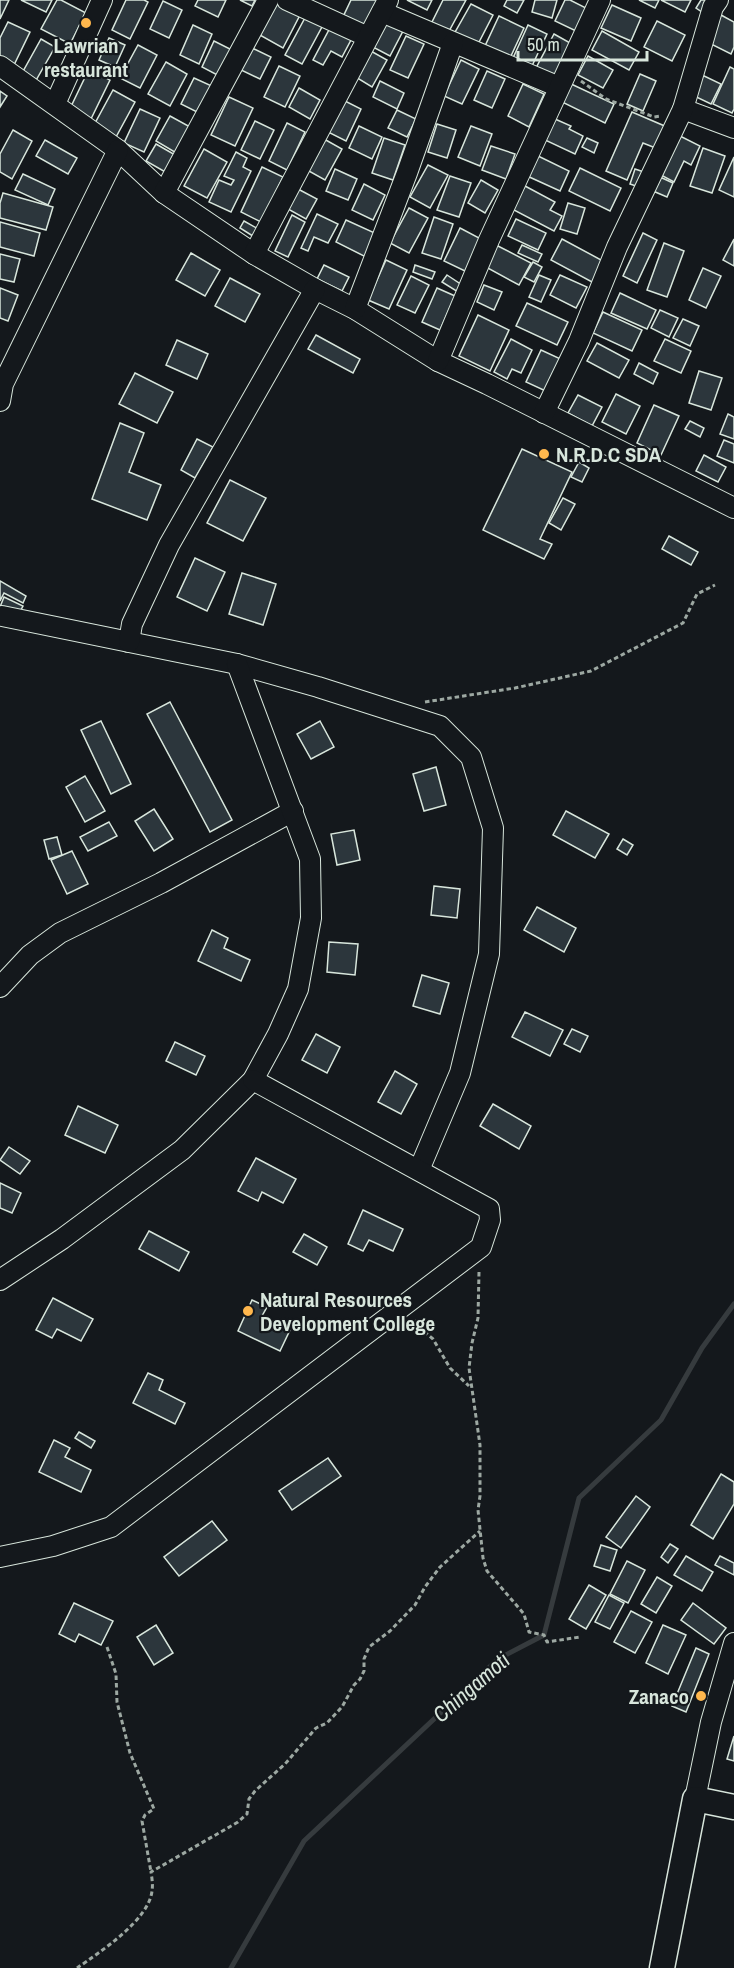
<svg xmlns="http://www.w3.org/2000/svg" width="734" height="1968" font-family="'Archivo Narrow',sans-serif">
<rect width="100%" height="100%" fill="#14181c"/>
<g fill="none" stroke-linecap="round" stroke-linejoin="round">
<!-- stream -->
<path stroke="#363b3e" stroke-width="5" d="M231,1968L304,1841L498,1659L544,1635L579,1498L661,1420L702,1348L734,1304"/>
</g>
<!-- building -->
<g fill="#2c363c" stroke="#d8e6dc" stroke-width="1.5">
<path d="M0,0H9L0,19Z"/>
<path d="M21,0H52L46,12Z"/>
<path d="M57,0H61L86,13L70,44L41,29Z"/>
<path d="M126,0H144L148,2L130,39L112,30Z"/>
<path d="M198,0H226L218,17L195,6Z"/>
<path d="M240,0H255L252,6Z"/>
<path d="M351,0H378L364,29L342,19Z"/>
<path d="M407,0H432L427,10Z"/>
<path d="M443,0H466L448,33L431,24Z"/>
<path d="M507,0H524L517,13L504,6Z"/>
<path d="M535,0H557L552,18L532,12Z"/>
<path d="M565,0H570L586,8L576,31L555,21Z"/>
<path d="M639,0H659L655,8Z"/>
<path d="M661,0H691L685,12Z"/>
<path d="M701,0H705L712,5L705,14L696,8Z"/>
<path d="M163,1L182,10L169,38L150,29Z"/>
<path d="M276,1L300,15L283,48L258,34Z"/>
<path d="M471,4L493,15L477,46L454,34Z"/>
<path d="M612,5L641,18L631,41L601,28Z"/>
<path d="M721,15L734,22V47L731,54L707,42Z"/>
<path d="M306,16L323,25L302,64L285,55Z"/>
<path d="M499,16L524,28L510,58L485,46Z"/>
<path d="M382,21L403,31L390,56L369,45Z"/>
<path d="M657,21L685,35L672,61L644,47Z"/>
<path d="M8,22L30,32L13,67L0,61V38Z"/>
<path d="M193,25L212,34L199,64L180,55Z"/>
<path d="M528,25L547,34L531,68L513,58Z"/>
<path d="M331,26L352,38L342,57L331,51L323,65L313,60Z"/>
<path d="M602,31L639,52L629,70L592,50Z"/>
<path d="M554,34L572,44L555,77L536,68Z"/>
<path d="M406,36L424,44L408,78L390,70Z"/>
<path d="M109,38L125,45L115,67L99,60Z"/>
<path d="M41,39L55,47L35,82L21,75Z"/>
<path d="M214,41L236,52L223,78L202,67Z"/>
<path d="M138,45L157,55L140,88L120,78Z"/>
<path d="M252,48L271,57L260,79L241,70Z"/>
<path d="M369,50L387,60L372,87L354,76Z"/>
<path d="M588,56L613,70L603,88L578,75Z"/>
<path d="M461,60L479,69L462,104L444,96Z"/>
<path d="M166,62L187,74L170,106L148,94Z"/>
<path d="M279,66L300,76L285,107L264,97Z"/>
<path d="M730,67L734,69V109L732,113L713,104Z"/>
<path d="M89,69L110,80L87,127L66,117Z"/>
<path d="M487,71L505,79L492,108L474,100Z"/>
<path d="M640,74L656,81L643,111L627,104Z"/>
<path d="M700,74L721,84L711,104L690,94Z"/>
<path d="M194,78L214,87L201,114L181,104Z"/>
<path d="M380,81L404,93L397,109L373,97Z"/>
<path d="M569,83L614,104L605,123L560,101Z"/>
<path d="M523,84L544,94L529,127L508,116Z"/>
<path d="M299,88L320,100L310,119L289,107Z"/>
<path d="M113,90L135,102L116,137L94,125Z"/>
<path d="M0,91L7,96L0,107Z"/>
<path d="M229,97L253,108L235,146L211,135Z"/>
<path d="M339,98L361,109L346,141L324,130Z"/>
<path d="M140,109L160,118L144,152L124,143Z"/>
<path d="M397,110L416,119L407,137L388,128Z"/>
<path d="M632,112L667,127L658,149L643,143L627,180L606,171Z"/>
<path d="M170,116L192,128L178,154L156,141Z"/>
<path d="M555,119L571,126L569,129L583,136L575,154L545,140Z"/>
<path d="M255,121L274,130L260,159L241,150Z"/>
<path d="M287,123L305,132L287,170L269,161Z"/>
<path d="M437,124L456,130L447,158L428,152Z"/>
<path d="M359,126L382,137L372,159L349,148Z"/>
<path d="M471,126L492,134L480,166L458,157Z"/>
<path d="M13,130L32,141L12,179L0,172V154Z"/>
<path d="M678,135L700,146L691,165L684,161L674,182L659,174Z"/>
<path d="M384,138L405,145L393,180L372,173Z"/>
<path d="M587,138L598,143L594,153L582,147Z"/>
<path d="M324,139L342,149L325,180L307,170Z"/>
<path d="M45,140L77,158L68,174L36,156Z"/>
<path d="M156,144L177,156L167,173L146,161Z"/>
<path d="M491,146L515,154L506,179L482,170Z"/>
<path d="M703,148L725,156L712,193L690,186Z"/>
<path d="M204,149L227,162L207,198L184,186Z"/>
<path d="M236,152L247,158L243,167L251,171L231,212L209,202L219,180L231,185L234,180L224,176Z"/>
<path d="M534,154L569,171L560,191L525,175Z"/>
<path d="M734,157V197L719,190Z"/>
<path d="M428,165L448,175L430,208L410,197Z"/>
<path d="M262,167L283,177L261,222L241,212Z"/>
<path d="M580,168L621,188L610,211L569,191Z"/>
<path d="M335,169L357,179L348,200L326,191Z"/>
<path d="M635,169L647,173L642,188L630,184Z"/>
<path d="M23,174L55,189L48,205L15,190Z"/>
<path d="M450,176L471,183L459,217L437,210Z"/>
<path d="M660,177L673,183L667,197L653,191Z"/>
<path d="M481,180L498,190L485,213L468,203Z"/>
<path d="M364,184L385,195L373,220L352,210Z"/>
<path d="M525,186L555,202L550,210L562,216L554,231L512,209Z"/>
<path d="M298,189L317,199L306,219L288,209Z"/>
<path d="M3,193L53,207L46,230L0,218V203Z"/>
<path d="M568,203L585,208L577,234L560,229Z"/>
<path d="M409,208L428,218L409,253L390,243Z"/>
<path d="M317,214L338,224L328,243L314,237L308,251L301,248Z"/>
<path d="M292,215L305,222L288,257L275,251Z"/>
<path d="M434,217L453,224L441,259L422,253Z"/>
<path d="M516,219L546,233L538,250L508,236Z"/>
<path d="M346,220L377,234L366,257L336,242Z"/>
<path d="M244,221L260,230L256,238L240,228Z"/>
<path d="M0,222L40,233L34,256L0,247Z"/>
<path d="M460,228L481,239L465,271L444,261Z"/>
<path d="M643,233L657,240L637,283L623,276Z"/>
<path d="M562,239L603,261L592,282L551,260Z"/>
<path d="M734,239V266L723,260Z"/>
<path d="M664,243L684,251L667,297L647,290Z"/>
<path d="M496,245L531,263L519,285L484,266Z"/>
<path d="M522,245L542,254L538,262L518,253Z"/>
<path d="M191,253L220,270L205,296L176,280Z"/>
<path d="M0,254L20,259L14,282L0,279Z"/>
<path d="M386,260L407,270L389,309L368,300Z"/>
<path d="M533,262L542,267L534,282L524,277Z"/>
<path d="M324,265L349,277L342,291L317,279Z"/>
<path d="M415,265L435,272L432,279L413,272Z"/>
<path d="M703,268L721,276L706,308L689,300Z"/>
<path d="M447,275L462,285L458,292L442,282Z"/>
<path d="M539,275L551,280L541,302L529,297Z"/>
<path d="M560,275L587,287L576,308L550,295Z"/>
<path d="M411,276L429,285L415,313L397,305Z"/>
<path d="M230,278L260,294L245,322L215,306Z"/>
<path d="M484,285L502,292L494,310L477,302Z"/>
<path d="M0,288L18,295L8,321L0,318Z"/>
<path d="M437,288L455,296L440,330L422,322Z"/>
<path d="M620,293L656,310L647,329L611,313Z"/>
<path d="M527,303L568,322L557,345L516,326Z"/>
<path d="M660,310L678,318L669,337L651,328Z"/>
<path d="M603,312L642,330L632,351L593,333Z"/>
<path d="M478,315L509,330L490,371L459,356Z"/>
<path d="M683,319L699,326L690,346L673,338Z"/>
<path d="M316,335L360,359L353,373L308,349Z"/>
<path d="M511,339L532,350L521,373L512,369L507,379L494,372Z"/>
<path d="M665,339L691,351L681,373L654,361Z"/>
<path d="M177,340L208,354L197,379L166,365Z"/>
<path d="M597,343L629,360L619,378L587,361Z"/>
<path d="M541,350L565,361L550,393L526,382Z"/>
<path d="M639,363L658,373L653,384L634,374Z"/>
<path d="M699,371L722,378L711,410L689,403Z"/>
<path d="M135,373L173,392L157,423L119,404Z"/>
<path d="M616,394L640,406L626,434L602,422Z"/>
<path d="M578,395L602,407L592,426L568,413Z"/>
<path d="M654,405L679,416L661,455L637,443Z"/>
<path d="M728,414L734,417V439L720,434Z"/>
<path d="M690,421L704,428L700,437L685,429Z"/>
<path d="M120,423L144,433L129,472L161,485L147,520L92,499Z"/>
<path d="M197,439L213,447L195,478L181,470Z"/>
<path d="M724,440L734,444V463L717,456Z"/>
<path d="M522,449L572,472L540,539L552,544L544,559L483,530Z"/>
<path d="M704,455L726,467L718,482L696,471Z"/>
<path d="M579,462L589,468L582,482L571,477Z"/>
<path d="M230,480L266,498L243,541L207,523Z"/>
<path d="M563,498L575,504L561,530L549,523Z"/>
<path d="M669,536L698,552L691,565L662,549Z"/>
<path d="M195,558L225,572L207,611L177,597Z"/>
<path d="M242,573L276,584L263,625L229,614Z"/>
<path d="M0,581L26,596L23,603L4,593L0,601Z"/>
<path d="M4,597L23,606L18,615L0,607Z"/>
<path d="M170,702L232,820L210,832L147,714Z"/>
<path d="M101,721L131,784L111,794L81,730Z"/>
<path d="M320,721L334,747L311,759L297,734Z"/>
<path d="M436,767L446,805L424,811L413,774Z"/>
<path d="M85,776L105,811L85,822L66,787Z"/>
<path d="M154,809L173,839L154,851L135,821Z"/>
<path d="M566,811L609,834L595,858L553,835Z"/>
<path d="M109,822L117,836L88,851L80,837Z"/>
<path d="M354,830L360,860L337,865L331,834Z"/>
<path d="M57,837L62,855L49,859L44,840Z"/>
<path d="M623,839L633,845L627,855L617,849Z"/>
<path d="M72,851L88,884L67,894L51,860Z"/>
<path d="M434,886L460,889L457,918L431,915Z"/>
<path d="M537,907L576,928L564,952L524,930Z"/>
<path d="M212,930L228,938L224,948L250,960L241,981L198,961Z"/>
<path d="M329,942L358,944L355,975L327,972Z"/>
<path d="M422,975L449,983L440,1014L413,1006Z"/>
<path d="M525,1012L563,1030L550,1056L512,1037Z"/>
<path d="M572,1029L588,1036L580,1052L564,1044Z"/>
<path d="M316,1034L340,1047L327,1073L302,1060Z"/>
<path d="M175,1042L205,1056L196,1075L166,1061Z"/>
<path d="M395,1071L417,1084L401,1114L378,1102Z"/>
<path d="M493,1104L531,1126L519,1149L480,1126Z"/>
<path d="M78,1106L118,1125L105,1153L65,1135Z"/>
<path d="M9,1147L30,1161L20,1174L0,1160Z"/>
<path d="M256,1158L296,1179L283,1203L262,1192L258,1201L238,1191Z"/>
<path d="M0,1183L21,1193L12,1213L0,1208Z"/>
<path d="M363,1210L403,1229L393,1251L369,1240L363,1251L348,1244Z"/>
<path d="M149,1231L189,1252L179,1271L139,1249Z"/>
<path d="M304,1234L327,1247L317,1265L293,1252Z"/>
<path d="M53,1298L93,1319L81,1341L57,1329L52,1338L36,1330Z"/>
<path d="M252,1300L267,1307L262,1316L290,1330L280,1351L238,1331Z"/>
<path d="M148,1373L163,1380L159,1390L185,1403L175,1424L133,1403Z"/>
<path d="M79,1432L95,1441L91,1448L75,1438Z"/>
<path d="M54,1440L70,1448L65,1457L91,1470L81,1492L39,1472Z"/>
<path d="M328,1458L341,1476L292,1510L279,1491Z"/>
<path d="M721,1474L734,1482V1504L713,1539L691,1525Z"/>
<path d="M636,1496L650,1507L621,1548L606,1537Z"/>
<path d="M212,1521L227,1540L179,1576L164,1557Z"/>
<path d="M670,1544L678,1549L668,1563L661,1557Z"/>
<path d="M601,1545L617,1550L610,1571L594,1566Z"/>
<path d="M686,1556L713,1572L702,1591L674,1575Z"/>
<path d="M720,1556L734,1563V1575L715,1565Z"/>
<path d="M627,1561L645,1570L628,1603L610,1594Z"/>
<path d="M657,1577L672,1586L656,1613L641,1604Z"/>
<path d="M589,1585L606,1595L586,1629L569,1619Z"/>
<path d="M609,1595L624,1603L610,1629L595,1622Z"/>
<path d="M74,1603L113,1621L101,1645L79,1634L75,1642L59,1634Z"/>
<path d="M693,1603L726,1628L714,1644L681,1620Z"/>
<path d="M631,1611L652,1622L635,1653L614,1642Z"/>
<path d="M156,1625L173,1653L154,1665L137,1637Z"/>
<path d="M663,1625L686,1635L668,1674L646,1663Z"/>
<path d="M696,1648L709,1654L686,1712L672,1706Z"/>
<path d="M734,1736V1761L727,1759Z"/>
</g>
<g fill="none" stroke-linecap="round" stroke-linejoin="round">
<!-- minor casing -->
<g stroke="#d8e6dc" stroke-width="22">
<g id="minor">
<path d="M287,0L368,37"/>
<path d="M382,12L559,87"/>
<path d="M0,66L118,150L164,193L254,254L315,289L355,309L438,361L487,384L734,508"/>
<path d="M55,104L102,0"/>
<path d="M683,109L734,128"/>
<path d="M164,193L268,0"/>
<path d="M254,254L388,0"/>
<path d="M355,309L407,173L453,43"/>
<path d="M438,361L489,240L600,0"/>
<path d="M0,401L3,384L118,150"/>
<path d="M544,413L579,341L617,247L683,109L713,7L718,0"/>
<path d="M2,616L237,664L318,687L440,726L471,757L493,828L489,954L460,1073L419,1170"/>
<path d="M129,642L132,624L169,545L315,289"/>
<path d="M0,987L30,955L60,933L161,883L293,811"/>
<path d="M0,1280L62,1239L182,1150L253,1080L278,1034L298,989L311,918L310,859L237,664"/>
<path d="M0,1557L53,1546L111,1527L481,1247L490,1220L489,1209L253,1080"/>
<path d="M695,1799L711,1722L734,1643"/>
</g>
</g>
<!-- major casing -->
<g stroke="#d8e6dc" stroke-width="27">
<path id="major" d="M662,1968L695,1799L734,1807"/>
</g>
<!-- path -->
<g stroke="#9da8a2" stroke-width="3" stroke-dasharray="4.5 3" stroke-linecap="butt">
<path d="M581,81L606,99L654,117L661,116"/>
<path d="M425,702L515,688L591,671L683,623L697,594L715,585"/>
<path d="M479,1272L478,1318L472,1343L469,1368L480,1445V1496L478,1510L483,1558L487,1571L524,1614L529,1632L544,1635L547,1642L580,1637"/>
<path d="M415,1320L418,1326L433,1339L450,1368L469,1386"/>
<path d="M107,1647L116,1674L117,1702L130,1753L154,1809L145,1815L142,1821L151,1872"/>
<path d="M77,1968C100,1952 149,1920 152,1891C153,1885 152,1878 151,1872L238,1822L247,1814L249,1799L255,1791L285,1764L316,1728L327,1723L342,1707L354,1685L360,1679L364,1671V1659L369,1647L390,1631L415,1605L425,1587L440,1567L480,1531"/>
</g>
<!-- minor -->
<use href="#minor" stroke="#14181c" stroke-width="20"/>
<!-- major -->
<use href="#major" stroke="#14181c" stroke-width="24"/>
</g>
<!-- markers -->
<g fill="#ffb74d" stroke="#14181c" stroke-width="2">
<circle cx="86" cy="23" r="6"/>
<circle cx="544" cy="454" r="6"/>
<circle cx="248" cy="1311" r="6"/>
<circle cx="701" cy="1696" r="6"/>
</g>
<g text-anchor="middle" dominant-baseline="central" stroke-width="4.5" stroke-linejoin="round" paint-order="stroke">
<!-- poi labels -->
<g font-size="21" font-weight="bold" fill="#d8e6dc" stroke="#14181c" text-anchor="start">
<text x="86" y="45" text-anchor="middle">Lawrian<tspan x="86" dy="24">restaurant</tspan></text>
<text x="556" y="454">N.R.D.C SDA</text>
<text x="260" y="1299">Natural Resources<tspan x="260" dy="24">Development College</tspan></text>
<text x="689" y="1696" text-anchor="end">Zanaco</text>
</g>
<!-- water labels -->
<g font-size="22" font-style="italic" fill="#d8e6dc" stroke="#14181c">
<text transform="translate(471 1687) rotate(-41)">Chingamoti</text>
</g>
</g>
<!-- scale -->
<path d="M518 51v9h129v-9" fill="none" stroke="#d8e6dc" stroke-width="3"/>
<text x="527" y="51" font-size="18" fill="#d8e6dc" stroke="#14181c" stroke-width="4.5" paint-order="stroke">50 m</text>
</svg>
